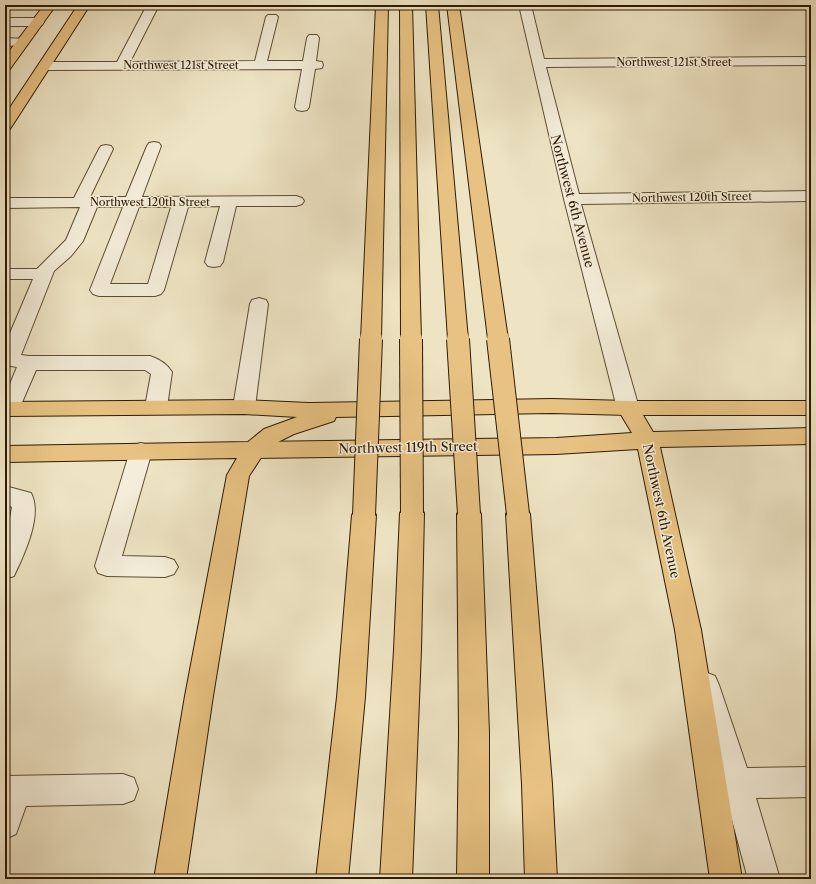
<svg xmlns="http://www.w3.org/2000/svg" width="816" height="884" font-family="'Libre Caslon Text',serif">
<rect width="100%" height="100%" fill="#eee4c4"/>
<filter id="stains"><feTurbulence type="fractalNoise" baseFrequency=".005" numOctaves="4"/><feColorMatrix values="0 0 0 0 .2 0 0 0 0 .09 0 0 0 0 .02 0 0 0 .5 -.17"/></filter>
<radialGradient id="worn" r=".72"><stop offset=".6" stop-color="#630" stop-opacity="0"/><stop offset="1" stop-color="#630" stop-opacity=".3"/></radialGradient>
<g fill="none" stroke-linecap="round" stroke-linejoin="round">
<!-- minor casing -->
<g stroke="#5e4c31" stroke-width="2">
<g id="minor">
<path d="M5,5H54L55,6L53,8L49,9H5Z"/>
<path d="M147,5H159L130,62L255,61L266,17L268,15H276L278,17L267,61H303L307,38L309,35H317L319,38L316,61L322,62L323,65L322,68L315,69L309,107L307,110L302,111L297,110L295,107L302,69L45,70L40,69L39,66L40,63L45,62H117Z"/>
<path d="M519,5H531L544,59L811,57V65L546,67L579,194L811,191V201L581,204L639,408L635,413L628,415L621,413L617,408L564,199Z"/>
<path d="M5,18H38L42,19L44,22L42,25L38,26H5Z"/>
<path d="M5,38L26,39L28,42L26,45L5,46Z"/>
<path d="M154,142L159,143L161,146L142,197L296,196L302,198L304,201L302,204L296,206H236L223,262L220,266L214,267L208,266L205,262L220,206L188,207L164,290L161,294L155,296H99L93,294L90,290L123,207H97L83,241L71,256L54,271L21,355L29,356H150C159,359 167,364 172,372L167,407L163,412L156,414L149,412L145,407L151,374L145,370H36L17,414L10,416L5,415V396L17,367L5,365V345L33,279H5V269H37L66,240L80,207L5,208V198H74L99,149L101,146L106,145L111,146L113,149L90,197H126L147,146L149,143ZM139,207H171L148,284H110Z"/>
<path d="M259,298L266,300L268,304L255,407L251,412L244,414L237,412L233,407L250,304L252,300Z"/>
<path d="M141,443L149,445L152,451L122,556L165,557L174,560L178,567L174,574L165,577L107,576L98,573L95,566L130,451L133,445Z"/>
<path d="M5,486L31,493C43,515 24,555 14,576L5,579V538L9,524L12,507L5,504Z"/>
<path d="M705,672L715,676L719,685L747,768L811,767V797L756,798L780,879H748L722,783L691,685L695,676Z"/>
<path d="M123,774L134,778L138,789L134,800L123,804L26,806L16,834L5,839V776Z"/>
</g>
</g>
<!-- major casing -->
<g stroke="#2e1a00" stroke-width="2">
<g id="major">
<path d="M44,5H56L10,69L5,70V57Z"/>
<path d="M78,5H90L12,126L10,129L5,130V115Z"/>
<path d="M628,401H811V415H643L653,432L811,428V444L660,447L701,630L697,638L688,642L679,638L675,630L638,449L556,454L255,458L247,456L244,450L247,444L255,442L556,438L632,433L617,408L621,403Z"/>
</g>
</g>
<!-- highway casing -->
<g stroke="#2e1a00" stroke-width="2">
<g id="highway">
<path d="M376,5H388L381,339L378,343L371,345L364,343L361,339Z"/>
<path d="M400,5H412L421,339L418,343L411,345L404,343L401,339Z"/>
<path d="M426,5H438L468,339L465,343L458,345L451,343L448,339Z"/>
<path d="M447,5H459L508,339L505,343L498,345L491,343L488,339Z"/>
<path d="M552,399L628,401L635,403L639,408L635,413L628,415L552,413L336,417L334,421L294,434L274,444L262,456L249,476L213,696L186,879H154L185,696L227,475L237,458L5,462V446L248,442L264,429L297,417L244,414L5,416V402L244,400L309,403Z"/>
<path d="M412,504L420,506L424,513L421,650L412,879H380L394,650L400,513L404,506Z"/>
<path d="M469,505L477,507L481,514L489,733V879H457L459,733L457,514L461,507Z"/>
<path d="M518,505L526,507L530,514L552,784L557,879H525L522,784L506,514L510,507Z"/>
<path d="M364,506L372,508L376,515L365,697L348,879H316L337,697L352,515L356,508Z"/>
<path d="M688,618L697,622L701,630L742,879H710L675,630L679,622Z"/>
</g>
</g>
<!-- minor -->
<use href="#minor" fill="#f4edd9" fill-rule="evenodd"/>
<!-- major -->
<use href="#major" fill="#e7c282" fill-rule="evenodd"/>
<!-- highway -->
<use href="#highway" fill="#e7c282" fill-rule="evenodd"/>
<!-- highway-bridge casing -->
<g stroke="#2e1a00" stroke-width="24" stroke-linecap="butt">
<g id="highway-bridge">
<path d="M411,339L412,513"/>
<path d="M458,339L469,514"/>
<path d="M498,339L518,514"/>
<path d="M364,515L371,339"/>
</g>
</g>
<!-- highway-bridge -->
<use href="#highway-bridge" stroke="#e7c282" stroke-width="22"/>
</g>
<g text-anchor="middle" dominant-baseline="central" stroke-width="3" stroke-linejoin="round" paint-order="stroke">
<!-- far-street labels -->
<g font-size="11" fill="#2e1a00" stroke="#f4edd9">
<text x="674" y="62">Northwest 121st Street</text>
<text x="181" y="65">Northwest 121st Street</text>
<text transform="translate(692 197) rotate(-1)">Northwest 120th Street</text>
<text x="150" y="202">Northwest 120th Street</text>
</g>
<!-- street labels -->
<g font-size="13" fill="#2e1a00" stroke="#f4edd9">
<text transform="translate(573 201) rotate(75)">Northwest 6th Avenue</text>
<text transform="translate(408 447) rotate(-1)">Northwest 119th Street</text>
<text transform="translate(662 511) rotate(78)">Northwest 6th Avenue</text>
</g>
</g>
<!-- margin -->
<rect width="816" height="884" fill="none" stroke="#eee4c4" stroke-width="20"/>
<rect x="6" y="6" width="804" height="872" fill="none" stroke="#2e1a00" stroke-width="2"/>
<rect x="10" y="10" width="796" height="864" fill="none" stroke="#2e1a00"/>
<rect width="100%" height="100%" filter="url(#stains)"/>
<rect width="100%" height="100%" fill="url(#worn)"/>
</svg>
